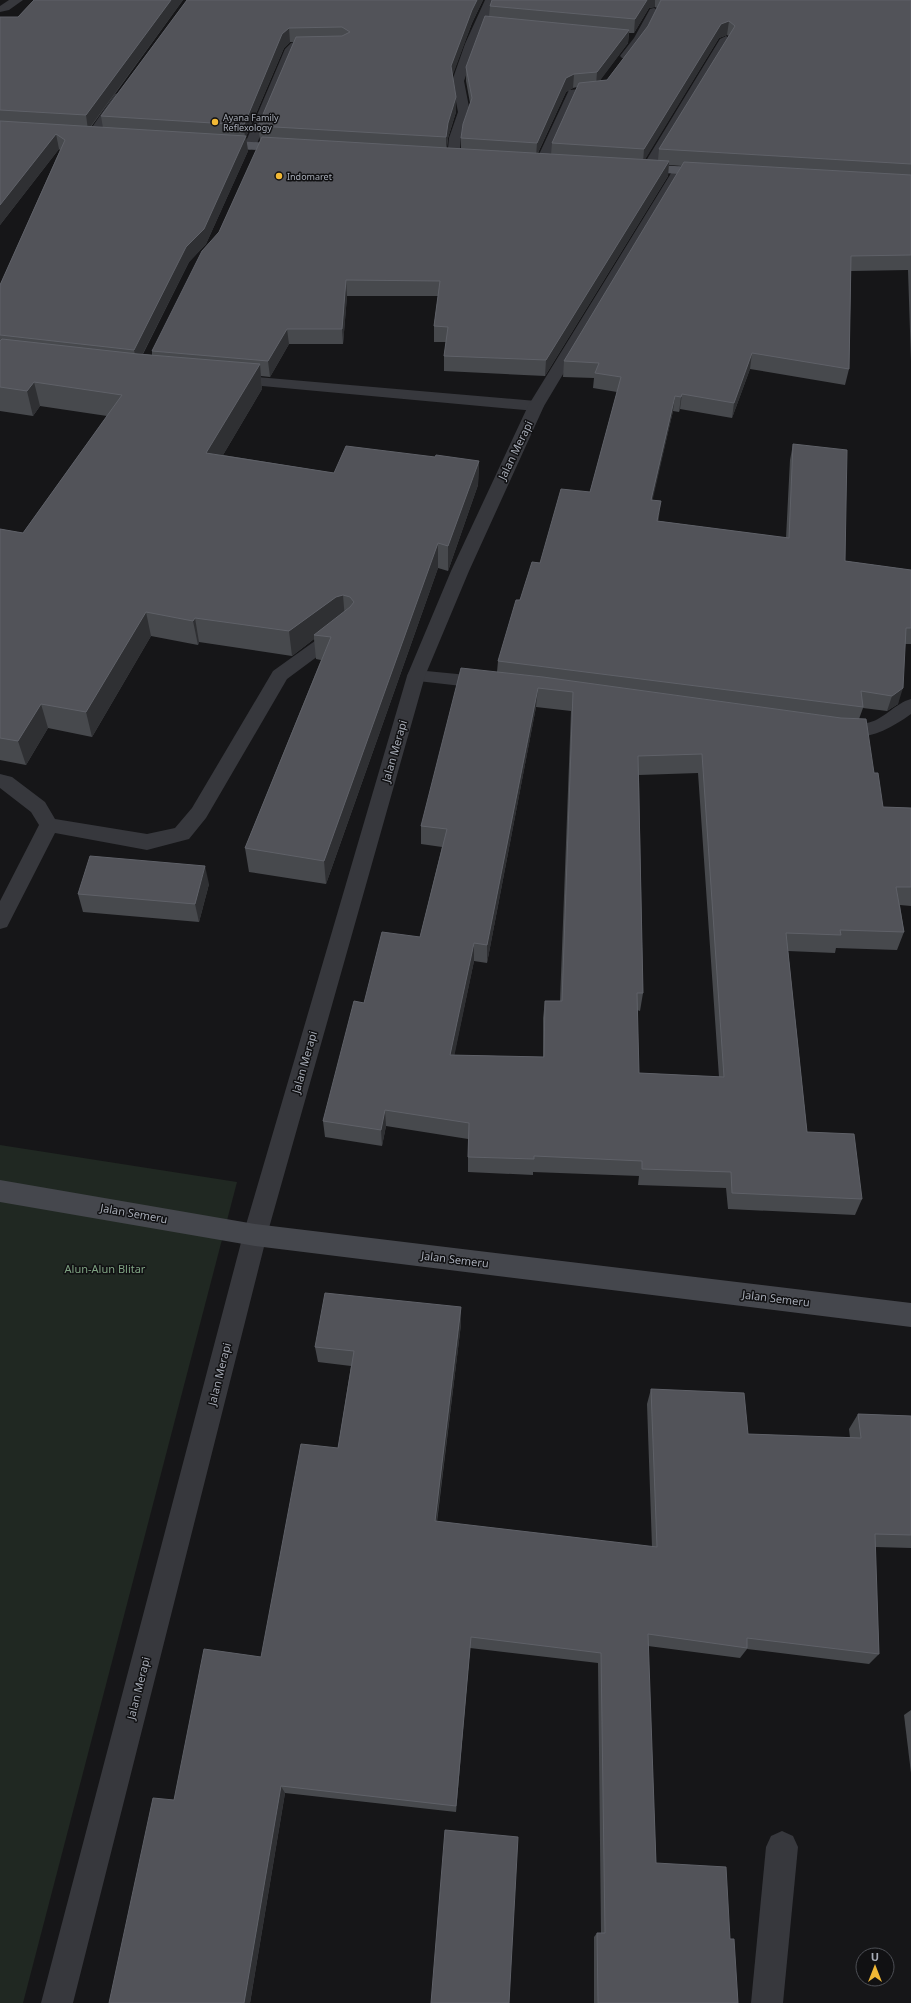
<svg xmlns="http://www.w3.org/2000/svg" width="911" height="2003" font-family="'Noto Sans',sans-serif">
<rect width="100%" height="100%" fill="#161618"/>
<!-- green -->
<path fill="#202822" d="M0,1145L237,1182L23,2003H0Z"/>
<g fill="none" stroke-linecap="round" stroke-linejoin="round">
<!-- service -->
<g fill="#37383d" fill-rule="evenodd">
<path d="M9,0H23L9,10L0,12V6Z"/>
<path d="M339,626L345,628L348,632L345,636L287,679L206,818L189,839L147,850L55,833L7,927L0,929V901L39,825L31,812L0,788V774L12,777L45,802L55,819L147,834L175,828L192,808L273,671L333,628Z"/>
</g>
<!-- minor -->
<g fill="#37383d" fill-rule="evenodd">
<path d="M485,0H497L477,44L464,81L470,112L461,138L459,158L453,162L447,158L449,138L458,112L452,81L465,44Z"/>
<path d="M654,8L660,11L645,39L630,58H622L620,56L634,38L650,9Z"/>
<path d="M726,36L732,39L653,169L652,172H642L641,169L720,39Z"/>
<path d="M295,42H316L322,45L316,48H298L296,50L256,146L250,150L246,149L244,146L285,49L291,43Z"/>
<path d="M602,84L608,88L602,95L577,96L547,163L546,166H536L535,163L569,90L595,88Z"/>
<path d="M119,93L125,97L96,139H88L86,136L88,133L115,94Z"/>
<path d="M233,375L536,401L541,403L544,406L541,409L536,411L228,383L225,380L228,377Z"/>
<path d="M416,670L488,677L495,679L497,683L495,687L488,689L409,680L407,676L409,672Z"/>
<path d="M911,699V714C886,732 863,743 831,734L828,729L831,724C843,721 855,725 866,723C883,721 895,703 911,699Z"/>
<path d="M782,1831L793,1836L798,1847L783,2003H751L766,1847L771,1836Z"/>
</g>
<!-- tertiary -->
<path fill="#37383d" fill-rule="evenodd" d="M679,166L685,170L544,406L469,571L425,676L267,1235L73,2003H41L243,1235L407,676L451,571L528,406L673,170Z"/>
<!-- secondary -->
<path fill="#45474d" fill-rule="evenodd" d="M0,1180L255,1224L911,1303V1327L255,1246L0,1202Z"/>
<!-- primary -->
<g fill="#53555c" fill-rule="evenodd">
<path d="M217,140L287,144L293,148L287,152L213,147L211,144L213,141Z"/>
<path d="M639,164L710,168L717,172L710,176L634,171L633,168Z"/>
</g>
</g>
<!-- wall -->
<g fill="#47494d" fill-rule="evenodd">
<path d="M34,0H183L91,127L103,128L101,116L187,0H483L472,23L452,76L456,112L448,138L447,148H461V138L470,103L466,81V67L489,16L490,6L492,0H911V362L908,270L851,271L849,369L845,385L750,369L732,418L680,409L679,412L673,411L652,500L659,517L658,521L786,538L790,460L793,444L845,561L911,570V644H905L898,704L887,711L863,708L859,719L883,807L911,808V906L900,905L904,932L897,950L836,948L835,953L788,951L807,1132L862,1199L855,1215L728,1209L726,1188L638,1185L639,1176L533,1172V1175L468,1172V1139L386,1126L382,1146L325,1137L323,1121L364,1003L420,937L442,847L421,844V826L497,672L498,661L520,600L540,563L590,492L617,392L593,388L594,378L563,377L564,361L682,166L669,165L668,176L545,376L444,371V356L446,342H434V326L438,296H347L343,344H289L270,377L261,376L262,389L223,455L334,473L435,457L479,461L478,485L448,571L438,568L326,884L249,872L245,848L321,660L316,659L314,639L292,656L199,642L198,645L151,636L92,737L48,728L26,765L0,760V529L23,533L107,416L40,406L33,416L0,411V285L60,150L59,149L0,225V17H18ZM655,7L657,8L648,26L607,80H600L628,43L629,33H634L649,8ZM727,35L729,36L659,149L658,160L645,159L719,38ZM290,42H294L258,126L260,140H261L219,232L152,351V355L143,354L189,262L206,244L248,151L246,137L284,48ZM577,87L552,143L551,154L538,153L566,92L573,88ZM536,707L571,711L560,1001H545L543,1018V1057L454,1055L474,961L487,963ZM698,773L719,1077L639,1073L637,1010L640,1011L643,993L639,775Z"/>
<path d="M209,884L199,922L83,912L78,894Z"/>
<path d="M461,1307V1324L437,1522L652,1547L647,1404L651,1389L748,1434L850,1438L849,1429L858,1414L911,1416V1548L875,1547L879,1654L869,1664L747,1649L740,1658L648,1646L656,1863L730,1939L738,2003H594V1937L597,1933H601L598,1663L470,1648L456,1812L285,1793L250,2003H109L174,1800L261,1657L338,1448L351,1366L318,1362L315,1347Z"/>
<path d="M911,1710V1773L904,1715Z"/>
</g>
<!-- shaded-wall -->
<g fill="#2f3033">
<path d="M171,0H183L88,130L86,115Z"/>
<path d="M477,0H483L472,23L451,80V66L472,10Z"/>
<path d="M647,0H655V7L649,8L634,33L635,19Z"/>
<path d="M729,21L727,35L719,38L643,163L644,149L721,24Z"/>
<path d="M289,28L290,42L284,48L246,137L248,151L206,244L189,262L137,365L134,350L186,247L245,139L244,125L282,34Z"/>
<path d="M629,30L628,43L596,86L597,72Z"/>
<path d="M574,74L573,88L566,92L536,157L537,143L566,78Z"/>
<path d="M456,97V112L448,138L446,151V137L448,123Z"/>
<path d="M56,134L59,149L0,225V205Z"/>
<path d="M669,161L668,176L545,376L546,360Z"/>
<path d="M346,280L347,296L343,344L342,329Z"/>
<path d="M287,329L289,344L270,377L268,361Z"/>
<path d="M752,353L750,369L732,418L734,403Z"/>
<path d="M260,364L262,389L210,477L206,453Z"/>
<path d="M34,382L40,406L33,416L27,391Z"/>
<path d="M682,394L680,409L679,412L681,397Z"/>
<path d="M675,396L673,411L649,516L651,500Z"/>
<path d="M479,461L478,485L448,571V546Z"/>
<path d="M661,501L659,517L655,537L657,521Z"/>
<path d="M438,543V568L326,884L324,861Z"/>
<path d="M343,595L345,620L314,635V639L292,656L289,631L336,597Z"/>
<path d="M146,612L151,636L92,737L86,712Z"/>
<path d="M195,618L199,642L198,645L193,621Z"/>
<path d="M538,688L536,707L487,963V945Z"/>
<path d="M903,688L898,704L887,711L892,696Z"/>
<path d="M41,704L48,728L26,765L18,741Z"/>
<path d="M205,866L209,884L199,922L195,904Z"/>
<path d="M474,943V961L451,1072L450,1055Z"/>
<path d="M385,1110L386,1126L382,1146L381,1130Z"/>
<path d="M461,1307V1324L435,1534V1521Z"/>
<path d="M471,1637L470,1648L456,1812V1806Z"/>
<path d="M281,1786L285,1793L250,2003H244Z"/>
</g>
<!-- building -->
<g fill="#525359" stroke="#5f6168" fill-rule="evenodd">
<path d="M34,0H171L86,115L0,110V17H18Z"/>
<path d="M187,0H477L472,10L451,66L456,97L448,123L446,137L258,126L296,37L342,36L350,32L342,27L289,28L282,34L244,125L101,116Z"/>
<path d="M492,0H647L635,19L490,6Z"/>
<path d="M661,0H911V164L659,149L735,26L729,21L721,24L644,149L552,143L579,83L607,80L648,26Z"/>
<path d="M485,16L629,30L597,72L574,74L566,78L537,143L461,138L463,124L472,98L466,67Z"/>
<path d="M0,121L246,136L204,229L186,247L134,350L0,335V285L65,140L56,134L0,205Z"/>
<path d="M262,137L669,161L546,360L444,356L448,327L434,326L440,281L346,280L342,329H287L268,361L152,351L202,251L219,232Z"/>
<path d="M684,162L911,175V255L851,256L849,369L752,353L734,403L682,394L681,397L675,396L651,500L661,501L657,521L789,538L793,444L847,450L845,561L911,570V628H906L903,688L892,696L861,691L863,707L498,661L516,600H520L532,562L540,563L561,489L590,492L621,377L595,373L599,363L564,361Z"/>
<path d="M2,339L138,354L260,364L206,453L334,473L346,446L435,457L436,455L479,461L448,546L438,543L324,861L245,848L331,637L314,635L350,607L354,602L350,597L343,595L336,597L289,631L195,618L193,621L146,612L86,712L41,704L18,741L0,738V529L23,533L122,395L34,382L27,391L0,387V341Z"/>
<path d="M461,668L543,677L841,718L866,719L874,773H878L883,807L911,808V887H896L904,932L840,930L841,935L786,933L807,1132L854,1134L862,1199L732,1193L731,1172L642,1169V1161L534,1156V1159L468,1157L469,1123L385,1110L381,1130L323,1121L354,1001L364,1003L382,932L420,937L447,829L421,826ZM538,688L573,692L562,1001H545L544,1057L450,1055L474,943L487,945ZM702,754L724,1077L639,1073L637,993H643L638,756Z"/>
<path d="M90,856L205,866L195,904L78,894Z"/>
<path d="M325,1293L461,1307L435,1521L657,1547L651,1389L744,1393L748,1434L861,1438L858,1414L911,1416V1535L875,1534L879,1654L747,1638V1648L648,1634L656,1863L726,1867L730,1939H734L738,2003H598L597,1933H605L601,1653L471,1637L456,1806L281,1786L244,2003H109L153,1798L174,1800L204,1649L261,1657L301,1444L338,1448L354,1351L315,1347Z"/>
<path d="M445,1830L518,1837L509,2003H431Z"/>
</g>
<!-- markers -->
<g fill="#f1b835" stroke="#111113" stroke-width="1.5">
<circle cx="215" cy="122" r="4"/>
<circle cx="279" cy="176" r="4"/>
</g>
<g text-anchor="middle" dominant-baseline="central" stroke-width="3" stroke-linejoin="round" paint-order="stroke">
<!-- far-poi labels -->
<g font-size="9" fill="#a8adb8" stroke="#111113" text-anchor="start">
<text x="223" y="117">Ayana Family<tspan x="223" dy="10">Reflexology</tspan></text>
<text x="287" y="176">Indomaret</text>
</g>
<!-- street labels -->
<g font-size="11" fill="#a8adb8" stroke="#111113">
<text transform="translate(515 450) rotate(-64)">Jalan Merapi</text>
<text transform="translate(394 751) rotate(-74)">Jalan Merapi</text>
<text transform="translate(304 1062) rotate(-74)">Jalan Merapi</text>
<text transform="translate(134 1213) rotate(10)">Jalan Semeru</text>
<text transform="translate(455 1259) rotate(7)">Jalan Semeru</text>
<text transform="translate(776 1298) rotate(7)">Jalan Semeru</text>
<text transform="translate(219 1374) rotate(-76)">Jalan Merapi</text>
<text transform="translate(138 1688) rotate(-76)">Jalan Merapi</text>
</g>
<!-- park labels -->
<g font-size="11" fill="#7fa383" stroke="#111113">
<text x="105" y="1268">Alun-Alun Blitar</text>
</g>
</g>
<!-- north arrow -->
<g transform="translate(875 1967)"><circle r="19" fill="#111113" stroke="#4d4f55"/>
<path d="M0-3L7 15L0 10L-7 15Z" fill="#f1b835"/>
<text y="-6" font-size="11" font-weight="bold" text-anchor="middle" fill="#a8adb8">U</text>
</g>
</svg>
